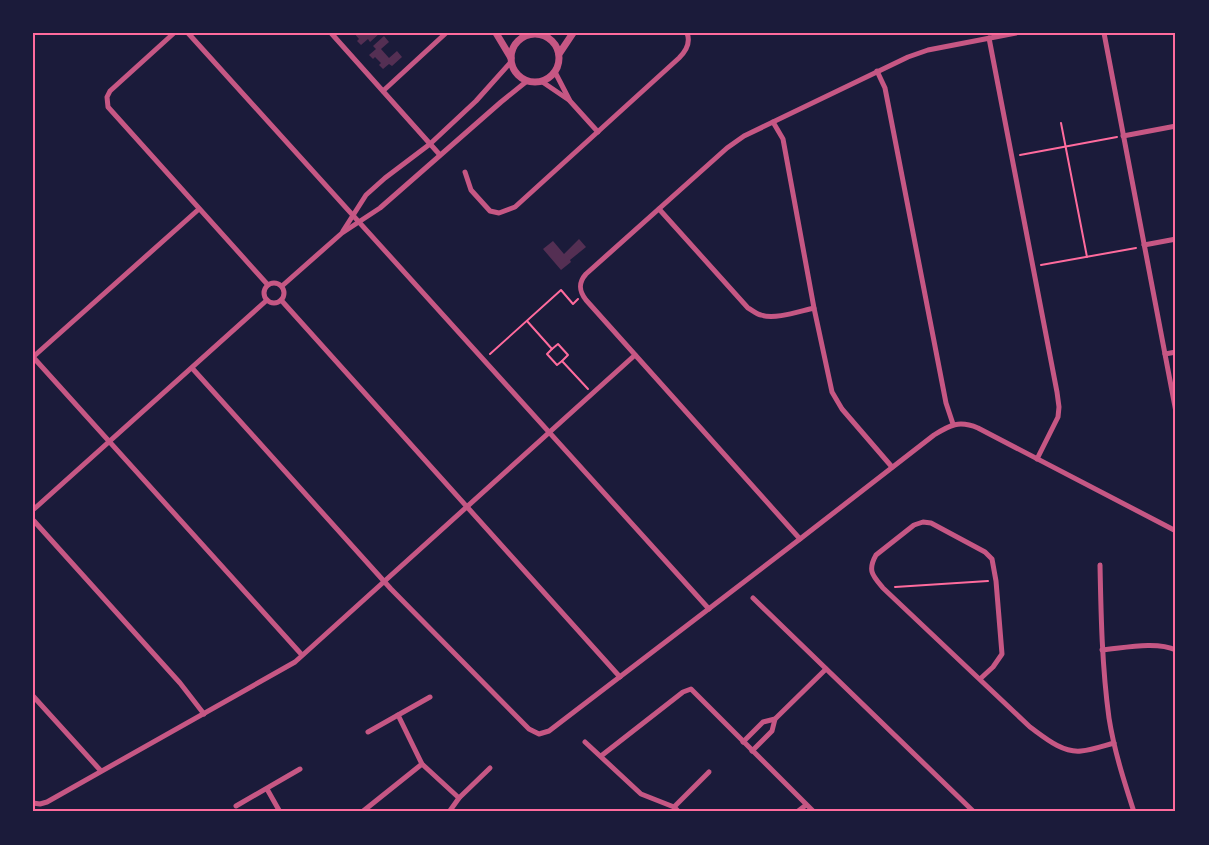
<svg xmlns="http://www.w3.org/2000/svg" width="1209" height="845" font-family="'Roboto Serif',serif">
<rect width="100%" height="100%" fill="#1b1b3a"/>
<!-- building -->
<g fill="#542f53">
<path d="M354,33H380L370,42L368,39L361,45L357,41L359,39Z"/>
<path d="M384,36L389,42L381,49L389,58L397,51L402,57L392,66L389,64L383,69L379,65L381,63L375,57L373,59L369,55L376,49L373,46Z"/>
<path d="M579,239L586,247L570,260L571,262L561,270L543,249L553,241L564,254Z"/>
</g>
<g fill="none" stroke-linecap="round" stroke-linejoin="round">
<!-- path -->
<g stroke="#ff6b9d" stroke-width="2">
<path d="M1061,123L1087,257"/>
<path d="M1020,155L1117,137"/>
<path d="M1041,265L1136,248"/>
<path d="M527,321L552,349L547,354L557,365L562,361"/>
<path d="M552,349L558,344L568,355L562,361L588,389"/>
<path d="M490,354L561,290L573,304L578,299"/>
<path d="M895,587L988,581"/>
</g>
<!-- minor -->
<g stroke="#c65784" stroke-width="5">
<path d="M174,33L110,91L107,97L108,107L268,285"/>
<path d="M188,33L709,609"/>
<path d="M331,33L440,155"/>
<path d="M1104,33L1176,412"/>
<path d="M989,38L1057,392L1059,407L1058,417L1037,459"/>
<path d="M877,71L885,88L946,403L953,424"/>
<path d="M555,72L570,101L598,132"/>
<path d="M541,81L569,100"/>
<path d="M383,91L446,33"/>
<path d="M773,122L783,139L814,308L832,392L842,409L892,467"/>
<path d="M1123,136L1176,126"/>
<path d="M465,172L471,190L490,211L499,213L515,207L679,58C686,51 691,43 687,33"/>
<path d="M659,209L748,308C752,310 756,314 761,315C775,320 800,311 814,308"/>
<path d="M343,231L366,195L385,178L430,144L476,101L511,62"/>
<path d="M1144,245L1176,239"/>
<circle cx="274" cy="293" r="10"/>
<path d="M282,286L342,233L380,208L501,102L527,81"/>
<path d="M281,300L620,677"/>
<path d="M1165,354L1176,352"/>
<path d="M33,357L302,655"/>
<path d="M33,357L199,209"/>
<path d="M192,368L391,589L529,729L539,734L549,731L800,539L934,435C950,425 959,420 978,428L1176,531"/>
<path d="M34,509L267,300"/>
<path d="M34,521L180,683L204,714"/>
<path d="M800,539L586,300C579,291 578,283 586,274L727,148L744,136L908,57L928,50L1016,33"/>
<path d="M1100,565C1101,616 1102,667 1109,718C1114,750 1124,781 1134,812"/>
<path d="M753,598L974,812"/>
<path d="M1102,650C1124,648 1156,641 1176,650"/>
<path d="M980,679L993,667L1002,654L996,581L992,559L985,552L931,523L923,522L914,525L876,555C867,571 873,576 883,588L1030,727C1044,737 1062,753 1081,751C1092,750 1103,746 1114,743"/>
<path d="M33,696L101,771"/>
<path d="M398,715L422,764L459,798"/>
<path d="M368,732L430,697"/>
<path d="M585,742L641,794L674,807L679,812"/>
<path d="M743,742L763,722L775,719L826,669"/>
<path d="M752,751L772,731L775,719"/>
<path d="M601,756L683,692L691,689L814,812"/>
<path d="M267,789L280,812"/>
<path d="M33,803L40,804L47,802L295,662L635,355"/>
<path d="M236,806L300,769"/>
<path d="M674,807L709,772"/>
<path d="M362,812L422,764"/>
<path d="M449,812L459,798L490,768"/>
<path d="M797,812L806,805"/>
</g>
<!-- tertiary -->
<g stroke="#c65784" stroke-width="7">
<path d="M496,33L511,58"/>
<circle cx="535" cy="58" r="24"/>
<path d="M559,54L573,33"/>
</g>
</g>
<!-- border -->
<rect width="1209" height="845" fill="none" stroke="#1b1b3a" stroke-width="69"/>
<rect x="34" y="34" width="1140" height="776" fill="none" stroke="#ff6b9d" stroke-width="2"/>
</svg>
